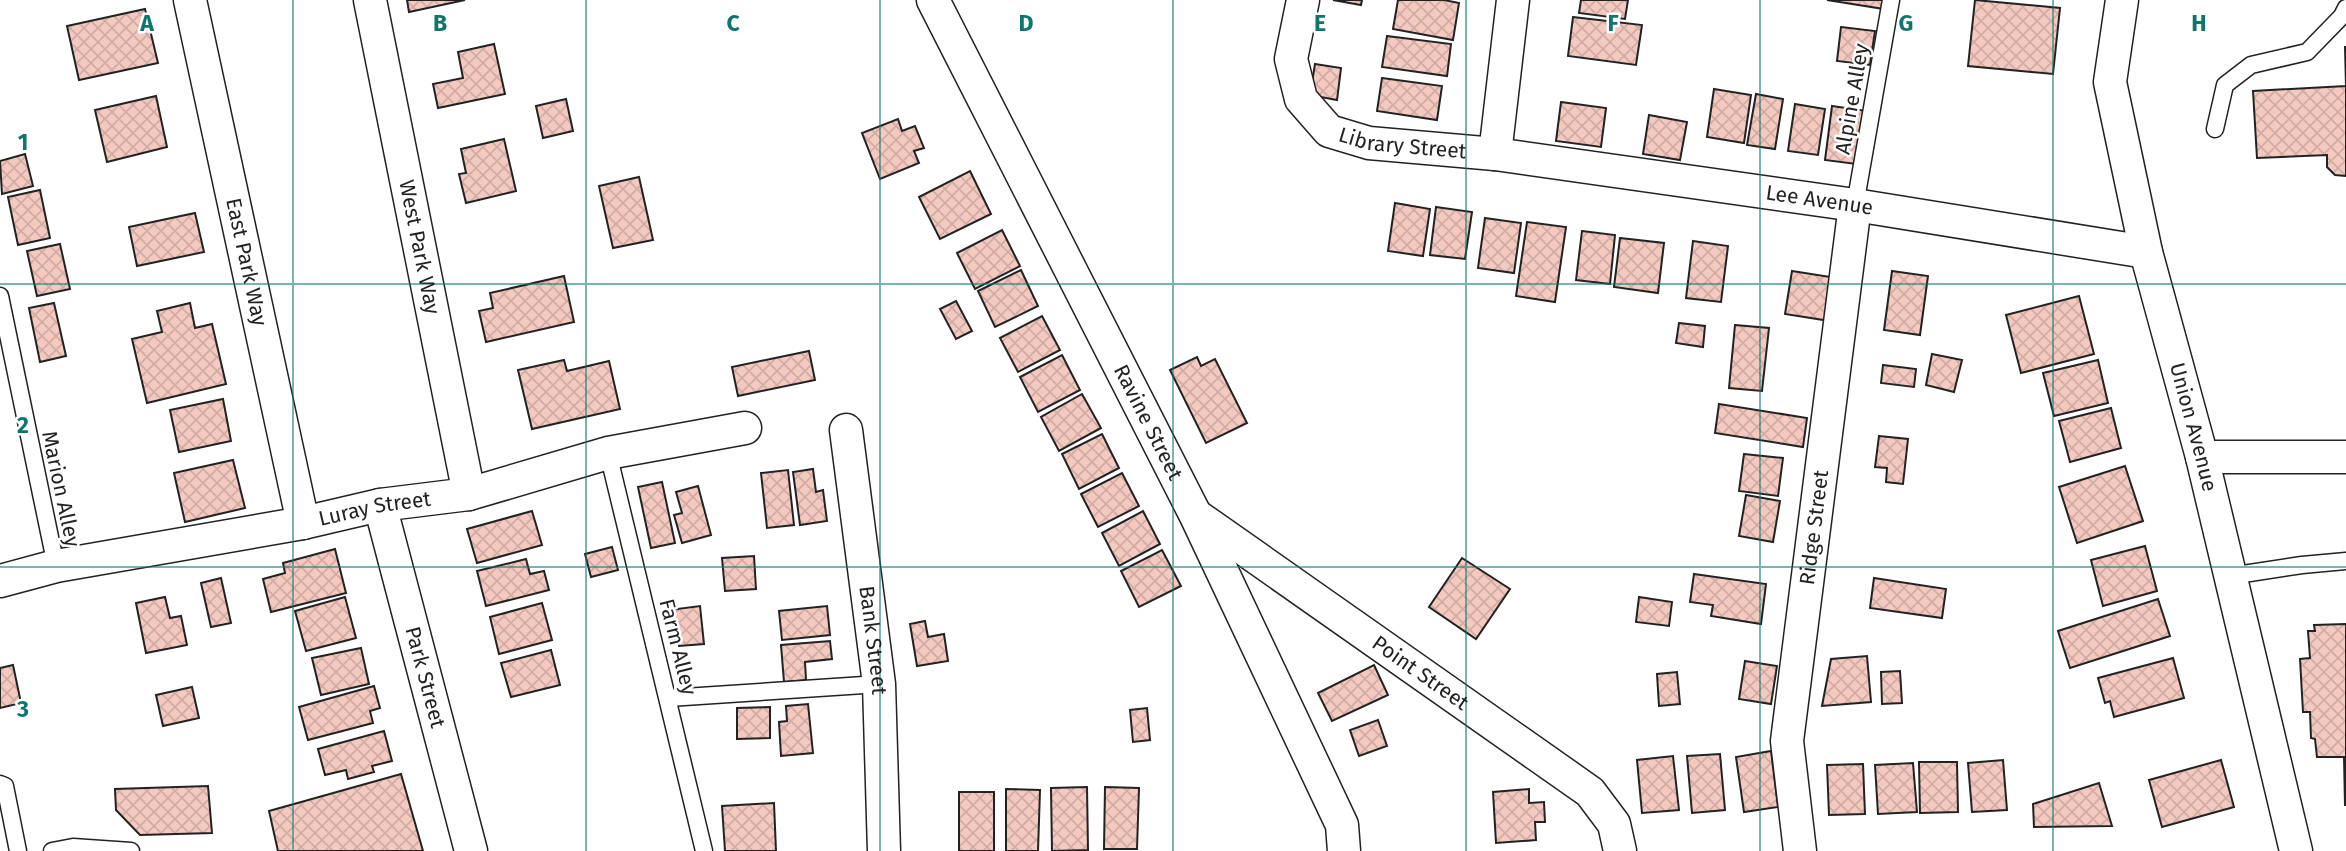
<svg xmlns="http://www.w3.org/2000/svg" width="2346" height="851" font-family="'Fira Sans',sans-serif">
<defs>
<pattern id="building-cross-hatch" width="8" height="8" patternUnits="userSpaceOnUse" patternTransform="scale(1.75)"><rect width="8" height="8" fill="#f3c9c0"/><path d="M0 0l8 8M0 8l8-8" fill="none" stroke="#d0aca5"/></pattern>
</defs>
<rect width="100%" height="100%" fill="#fff"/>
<!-- building -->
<g fill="url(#building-cross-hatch)" stroke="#222" stroke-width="2">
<path d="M407,0H465L409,12Z"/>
<path d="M1333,0H1362L1361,5Z"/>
<path d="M1398,0H1444L1459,3L1453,40L1393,29Z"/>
<path d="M1581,0H1628L1625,19L1579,13Z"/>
<path d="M1827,0H1885L1884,9Z"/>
<path d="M1975,0L2060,8L2053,74L1968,66Z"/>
<path d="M145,9L158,63L79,80L67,26Z"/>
<path d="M1573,17L1642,25L1636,65L1568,56Z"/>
<path d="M1841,27L1875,31L1870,65L1837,61Z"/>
<path d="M1387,36L1451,44L1447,76L1382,67Z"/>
<path d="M494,44L505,94L438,108L433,84L463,78L458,52Z"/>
<path d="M2345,47H2346V176L2335,175L2327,167V155L2257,158L2253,91L2346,86Z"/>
<path d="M1315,64L1341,68L1337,100L1310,95Z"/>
<path d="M1382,78L1442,86L1437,120L1377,111Z"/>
<path d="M1714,89L1751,95L1744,143L1707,137Z"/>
<path d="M1756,94L1783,99L1775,149L1747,145Z"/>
<path d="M156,96L167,147L107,162L95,110Z"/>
<path d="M566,99L573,131L543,138L536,106Z"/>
<path d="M1561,102L1606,108L1601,147L1556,141Z"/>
<path d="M1795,104L1825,109L1818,155L1788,151Z"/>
<path d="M1832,106L1867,111L1856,164L1825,160Z"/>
<path d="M1649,115L1687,122L1680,160L1643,154Z"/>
<path d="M898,119L902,131L915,126L924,148L914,151L919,163L880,179L862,133Z"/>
<path d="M504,139L516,191L466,203L459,174L466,173L461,149Z"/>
<path d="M25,154L33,186L2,194L0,161Z"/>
<path d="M970,171L991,214L940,239L919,197Z"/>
<path d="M639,177L653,240L613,248L599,186Z"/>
<path d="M40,190L50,238L18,245L8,197Z"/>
<path d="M1395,203L1430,209L1423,256L1388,251Z"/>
<path d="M1436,207L1472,212L1465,259L1430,255Z"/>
<path d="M195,213L204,252L137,266L129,227Z"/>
<path d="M1485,218L1521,223L1514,273L1478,268Z"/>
<path d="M1527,222L1566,227L1555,302L1516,296Z"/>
<path d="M1002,230L1020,266L975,289L957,253Z"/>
<path d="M1582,231L1615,235L1610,284L1576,280Z"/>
<path d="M1620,238L1664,243L1658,293L1614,287Z"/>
<path d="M1693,241L1728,246L1721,302L1686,298Z"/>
<path d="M60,244L70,289L37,296L27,251Z"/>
<path d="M1021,270L1038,306L995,327L978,291Z"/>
<path d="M1792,271L1837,278L1830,321L1785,314Z"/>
<path d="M1892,271L1928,276L1920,335L1884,330Z"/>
<path d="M564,276L574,322L486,342L479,311L493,308L490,293Z"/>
<path d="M2079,296L2094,354L2021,373L2006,315Z"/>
<path d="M956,301L972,331L956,339L940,309Z"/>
<path d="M54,303L66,356L40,362L29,308Z"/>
<path d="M190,303L195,328L212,324L226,384L147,403L132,339L162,332L157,311Z"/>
<path d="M1042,316L1060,350L1018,372L1000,338Z"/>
<path d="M1679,323L1705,326L1703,347L1676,343Z"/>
<path d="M1735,325L1769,328L1762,391L1729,388Z"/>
<path d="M809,351L815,380L738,396L732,367Z"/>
<path d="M1932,354L1962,360L1954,392L1926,385Z"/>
<path d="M1062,355L1080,390L1038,412L1020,377Z"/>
<path d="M1197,357L1201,366L1215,359L1247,423L1206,443L1170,370Z"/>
<path d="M564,360L567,371L609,361L620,409L532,429L518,370Z"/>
<path d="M2098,360L2108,403L2054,416L2043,373Z"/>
<path d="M1883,365L1916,369L1914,387L1881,383Z"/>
<path d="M1082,394L1101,428L1059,451L1041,417Z"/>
<path d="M223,399L231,441L179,452L170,410Z"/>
<path d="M1719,404L1807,418L1803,447L1715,433Z"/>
<path d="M2111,408L2121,448L2070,462L2059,421Z"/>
<path d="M1102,434L1119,468L1079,489L1062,454Z"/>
<path d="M1879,436L1908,439L1903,484L1886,482L1887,468L1875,467Z"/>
<path d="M1744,454L1783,458L1778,496L1739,491Z"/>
<path d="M233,460L245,508L185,522L174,473Z"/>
<path d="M2125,466L2143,521L2077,543L2059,487Z"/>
<path d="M813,469L816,492L823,490L827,521L800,525L793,472Z"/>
<path d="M788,470L794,525L767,528L761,473Z"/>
<path d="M1122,473L1139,506L1098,527L1081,494Z"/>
<path d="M662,482L675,543L651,548L638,487Z"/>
<path d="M698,486L711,535L682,543L674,515L682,513L676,492Z"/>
<path d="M1746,495L1780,501L1773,542L1739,536Z"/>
<path d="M532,511L542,545L477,563L467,529Z"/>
<path d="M1143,511L1160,544L1119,566L1102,533Z"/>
<path d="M2145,546L2157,591L2103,606L2091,560Z"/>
<path d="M612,547L618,570L591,577L585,554Z"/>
<path d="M335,549L346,593L271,612L263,579L285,573L283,563Z"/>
<path d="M1162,550L1181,586L1139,607L1121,571Z"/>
<path d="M754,556L756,589L725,591L722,558Z"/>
<path d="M1462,558L1510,589L1476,639L1429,607Z"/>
<path d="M526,559L530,574L544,571L549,590L486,606L477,571Z"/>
<path d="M1694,574L1766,584L1761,624L1711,616L1713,605L1690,602Z"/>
<path d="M221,578L231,623L211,627L201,583Z"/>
<path d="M1874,578L1946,589L1942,618L1870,608Z"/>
<path d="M165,597L170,618L181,616L187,645L146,653L136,603Z"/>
<path d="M345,597L356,638L306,651L295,611Z"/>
<path d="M1639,597L1672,602L1669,626L1636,622Z"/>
<path d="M2158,599L2170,636L2070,668L2058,631Z"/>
<path d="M542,603L552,640L499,654L490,617Z"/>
<path d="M700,606L704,644L679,646L669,610Z"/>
<path d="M827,606L830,635L782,640L779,611Z"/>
<path d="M925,621L928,637L944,634L948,661L917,666L910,624Z"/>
<path d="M2346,624V805H2345L2344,757H2317L2315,739L2311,738L2310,712H2303L2300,659L2310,658L2308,631H2315L2314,625Z"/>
<path d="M830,641L832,659L805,662L806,680L784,682L781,645Z"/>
<path d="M361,648L369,684L321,695L312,658Z"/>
<path d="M551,650L560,685L511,697L501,663Z"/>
<path d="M1867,656L1871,702L1822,706L1831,659Z"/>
<path d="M2173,658L2184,698L2114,717L2110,701L2105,703L2098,678Z"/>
<path d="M1745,661L1777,666L1771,704L1739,699Z"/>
<path d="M13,665L21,703L0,708V668Z"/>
<path d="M1374,665L1388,695L1332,721L1318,693Z"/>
<path d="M1900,671L1902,703L1882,704L1881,672Z"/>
<path d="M1677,672L1680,704L1659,706L1657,674Z"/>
<path d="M374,686L380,708L370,711L373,723L308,740L299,707Z"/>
<path d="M192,687L199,718L163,726L156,695Z"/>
<path d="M808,704L813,753L781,756L779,722L787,721L786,706Z"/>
<path d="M770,707V738L737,739V708Z"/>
<path d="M1147,708L1150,740L1133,742L1130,710Z"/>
<path d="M1378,720L1387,746L1359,756L1350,730Z"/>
<path d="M384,731L392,761L372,766L374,772L348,779L346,770L325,775L318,749Z"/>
<path d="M1771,751L1778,807L1744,812L1736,757Z"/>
<path d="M1720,754L1725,810L1692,813L1687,756Z"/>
<path d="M1673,756L1679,810L1642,813L1637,760Z"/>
<path d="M2003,760L2007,810L1972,812L1968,763Z"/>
<path d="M2221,760L2234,807L2162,827L2149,780Z"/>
<path d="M1919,762H1957L1958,812L1920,813Z"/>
<path d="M1913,763L1917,812L1878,814L1875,765Z"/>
<path d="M1863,764L1865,814L1829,815L1827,765Z"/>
<path d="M401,774L423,851H278L269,811Z"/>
<path d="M2099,783L2112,826L2034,827L2033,804Z"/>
<path d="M208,786L212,833L140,835L116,810L115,789Z"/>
<path d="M1087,787L1088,850L1052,851L1051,788Z"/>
<path d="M1105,787L1139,788L1137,849H1104Z"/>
<path d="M1006,789L1040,790L1038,851H1006Z"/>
<path d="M1529,789V803L1544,802L1545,822H1535L1536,840L1496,843L1493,792Z"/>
<rect x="959" y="792" width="35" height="59"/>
<path d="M774,803L776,851H725L722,806Z"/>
</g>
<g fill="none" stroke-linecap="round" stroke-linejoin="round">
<!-- service casing -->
<g stroke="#222" stroke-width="19">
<g id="service">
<path d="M2215,129L2225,85L2251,65L2307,52L2342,16L2346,8"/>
<path d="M1855,205L1891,0"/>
<path d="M0,296L56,566"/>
<path d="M608,453L704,851"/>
<path d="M2230,576L2302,565L2346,561"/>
<path d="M669,698L879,684"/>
<path d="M0,784L5,786L18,851"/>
<path d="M52,851L73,847L131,851"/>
</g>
</g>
<!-- minor casing -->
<g stroke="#222" stroke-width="35">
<g id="minor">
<path id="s1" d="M190,0L303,523"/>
<path id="s2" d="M370,0L469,494"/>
<path id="s3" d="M933,0L1196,516L1342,825L1344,851"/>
<path id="s4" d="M1303,0L1291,59L1301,99L1329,131L1369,143L1495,154L1855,205L2146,252"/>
<path id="s5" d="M2122,0L2110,82L2146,252L2202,457L2296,851"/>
<path d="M1495,154L1513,0"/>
<path id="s6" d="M846,430L879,684L884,851"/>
<path d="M2202,457H2346"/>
<path id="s7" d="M380,505L471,851"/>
<path id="s8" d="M1197,516L1590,792L1614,824L1620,851"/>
<path id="s9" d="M0,581L56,566L303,523L380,505L469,494L608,453L745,428"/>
<path id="s10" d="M1800,851L1787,741L1855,205"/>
</g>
</g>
<!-- service -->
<use href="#service" stroke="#fff" stroke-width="16"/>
<!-- minor -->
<use href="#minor" stroke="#fff" stroke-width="32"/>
</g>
<!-- grid -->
<path fill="none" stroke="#0f766e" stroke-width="2" stroke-opacity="0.55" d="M293,0V851M586,0V851M880,0V851M1173,0V851M1466,0V851M1760,0V851M2053,0V851M0,284H2346M0,567H2346"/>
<g text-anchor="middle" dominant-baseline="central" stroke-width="5" stroke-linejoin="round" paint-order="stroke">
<!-- street labels -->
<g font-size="21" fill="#222" stroke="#fff">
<text transform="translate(1852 99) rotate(-80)">Alpine Alley</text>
<text stroke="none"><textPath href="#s4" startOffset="219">Library Street</textPath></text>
<text stroke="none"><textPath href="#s4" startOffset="640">Lee Avenue</textPath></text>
<text stroke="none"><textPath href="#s2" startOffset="252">West Park Way</textPath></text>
<text stroke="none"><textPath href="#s1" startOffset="268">East Park Way</textPath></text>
<text stroke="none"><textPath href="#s3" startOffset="474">Ravine Street</textPath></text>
<text stroke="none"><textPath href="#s5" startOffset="438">Union Avenue</textPath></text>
<text transform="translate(61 489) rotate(78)">Marion Alley</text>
<text stroke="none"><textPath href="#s9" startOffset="382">Luray Street</textPath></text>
<text stroke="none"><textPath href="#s10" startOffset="326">Ridge Street</textPath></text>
<text stroke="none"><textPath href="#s6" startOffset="212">Bank Street</textPath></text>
<text transform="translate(678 647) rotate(76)">Farm Alley</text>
<text stroke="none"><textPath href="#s8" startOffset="273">Point Street</textPath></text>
<text stroke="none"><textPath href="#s7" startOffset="178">Park Street</textPath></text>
</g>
</g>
<g font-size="23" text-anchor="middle" font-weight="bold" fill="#0f766e" stroke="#fff" stroke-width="5" stroke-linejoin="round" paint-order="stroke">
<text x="147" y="31">A</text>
<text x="440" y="31">B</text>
<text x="733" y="31">C</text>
<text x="1026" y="31">D</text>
<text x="1320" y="31">E</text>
<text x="1613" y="31">F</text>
<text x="1906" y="31">G</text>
<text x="2199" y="31">H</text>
<text x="23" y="150">1</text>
<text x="23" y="433">2</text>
<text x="23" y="717">3</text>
</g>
</svg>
